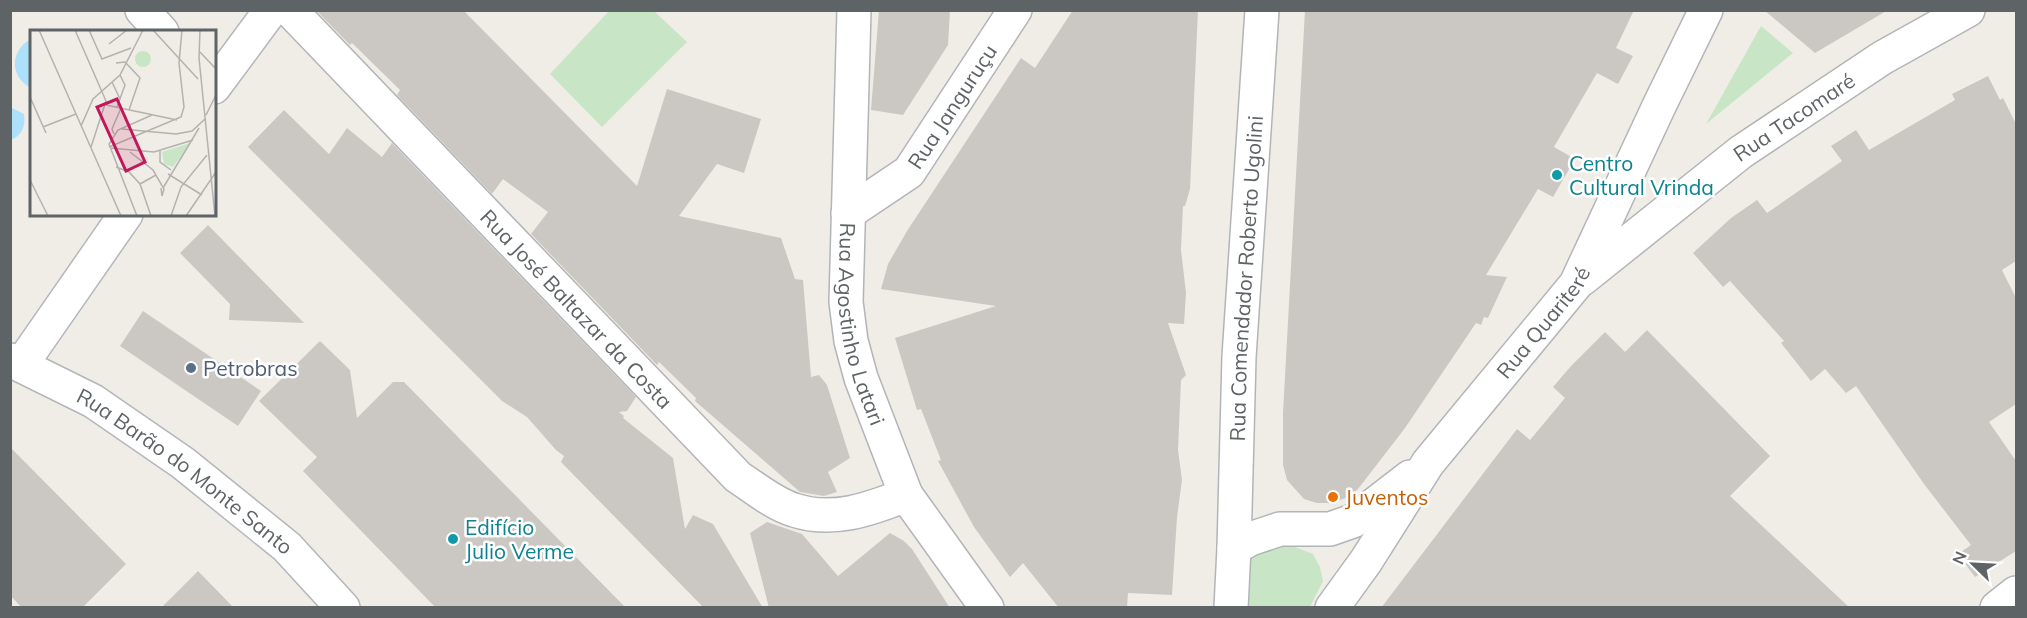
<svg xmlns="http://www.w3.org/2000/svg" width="2027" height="618" font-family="Mulish,sans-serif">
<rect width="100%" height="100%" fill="#f0ede7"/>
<!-- green -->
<g fill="#c8e6c5">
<path d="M609,11H654L687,42L602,127L550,74Z"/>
<path d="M1761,26L1793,53L1706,124Z"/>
<path d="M1275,539L1313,554L1320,567L1323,581L1310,607L1240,608L1245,558Z"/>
</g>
<!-- water -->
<g fill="#ace0fb">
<path d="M31,39V88C9,77 10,50 31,39Z"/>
<path d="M10,107L24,114C26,126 22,135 11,140Z"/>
</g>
<!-- building -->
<g fill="#cbc8c3">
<path d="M316,10H463L637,186L667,89L761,119L744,173L717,164L679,216L781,238L795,279L803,280L811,377L819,375L827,385L850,458L828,472L837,492L824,496L800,492L695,401L696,398L659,362L657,365L531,234L548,212L503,179L492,194L397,95L400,90L352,43L350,45Z"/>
<path d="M879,10H950L948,45L903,115L871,110Z"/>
<path d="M1073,10H1198L1190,189L1185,206H1183L1181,250L1186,293L1184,324L1168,323L1186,375L1181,380L1178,450L1182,480L1177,517L1172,595L1128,593L1127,608H1059L1023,563L1010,577L974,527L938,461L941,460L921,409L917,410L895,338L996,306L881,289L888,264L907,231L1021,58L1035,68Z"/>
<path d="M1305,10H1634L1616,48L1633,56L1618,84L1597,73L1554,147L1575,159L1553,197L1538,189L1486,275L1507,277L1488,318L1484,317L1481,325L1476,323L1405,428L1358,489L1349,497L1331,503H1317L1304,499L1287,480L1283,465V413Z"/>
<path d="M1764,10H1888L1815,53Z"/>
<path d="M1988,76L2000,100L2003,98L2016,124V261L2002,270L2016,298V404L1989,422L2016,461V551L1975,577L1958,554L1971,545L1924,484L1856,386L1846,393L1825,369L1811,381L1781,343L1784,341L1730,281L1723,287L1693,253L1731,218L1757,200L1767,213L1842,161L1831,146L1856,130L1869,150L1955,100L1952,94Z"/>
<path d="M284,110L329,154L347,128L382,157L392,143L636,397L627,411L619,412L624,416L623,418L673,458L685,529L693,515L713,524L763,608H704L561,462L564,456L556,450L527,417L502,401L248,147Z"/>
<path d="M208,225L304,323L229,320L230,304L180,253Z"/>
<path d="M143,311L261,391L238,426L120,346Z"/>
<path d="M1647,330L1770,456L1730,496L1850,608H1381L1517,429L1530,440L1565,398L1553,387L1571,366L1605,332L1625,352Z"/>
<path d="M320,341L350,370L357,418L393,382H404L626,608H436L303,471L317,457L259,401Z"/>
<path d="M10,447L126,564L82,608H22L10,595Z"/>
<path d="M767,522L802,534L838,576L890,533L904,541L912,549L950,608H769L750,533Z"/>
<path d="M198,571L234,608H161Z"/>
</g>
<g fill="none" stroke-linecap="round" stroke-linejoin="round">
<!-- street casing -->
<g stroke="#b2b5b8" stroke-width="36">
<g id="street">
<path d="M142,10L162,32"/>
<path id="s1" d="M290,10L738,477C755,488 774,504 794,510C833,523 870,509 906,495"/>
<path id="s2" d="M854,10L846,302L851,341L861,378L906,495L987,608"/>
<path id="s3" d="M848,213L909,172L1015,10"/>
<path id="s4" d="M1582,279L1741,152L1882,58L1968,10"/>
<path d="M1234,548L1250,539L1280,529H1330L1353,521L1410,477"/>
<path id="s5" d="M1231,608L1234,548L1239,357L1262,10"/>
<path id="s6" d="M1332,608L1366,561L1428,463L1576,284L1660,104L1706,10"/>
<path d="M1997,608L2016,593"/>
</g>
</g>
<!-- secondary casing -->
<g stroke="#b3b7bb" stroke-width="36">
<g id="secondary">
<path d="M214,87L271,10"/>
<path id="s7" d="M10,360L93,401L183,463L287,547L343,608"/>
<path d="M21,365L126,214"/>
</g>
</g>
<!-- street -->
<use href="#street" stroke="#fff" stroke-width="33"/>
<!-- secondary -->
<use href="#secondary" stroke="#fff" stroke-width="33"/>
</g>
<!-- markers -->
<g fill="#0f9aa8" stroke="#fff" stroke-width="2">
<circle cx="1557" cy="175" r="6"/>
<circle cx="453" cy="539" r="6"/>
</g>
<circle fill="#5c6f8a" stroke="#fff" stroke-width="2" cx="191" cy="368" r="6"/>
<circle fill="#e8710a" stroke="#fff" stroke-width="2" cx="1333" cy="497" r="6"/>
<g text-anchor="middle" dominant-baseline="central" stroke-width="5" stroke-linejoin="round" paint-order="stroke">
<!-- street labels -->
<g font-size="21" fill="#5e6366" stroke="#fff">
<text stroke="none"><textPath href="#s3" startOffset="152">Rua Janguruçu</textPath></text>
<text stroke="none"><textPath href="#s4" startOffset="267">Rua Tacomaré</textPath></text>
<text stroke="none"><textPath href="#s5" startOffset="330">Rua Comendador Roberto Ugolini</textPath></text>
<text stroke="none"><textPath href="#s1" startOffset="414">Rua José Baltazar da Costa</textPath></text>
<text stroke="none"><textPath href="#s6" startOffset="356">Rua Quariteré</textPath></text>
<text stroke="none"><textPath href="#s2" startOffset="316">Rua Agostinho Latari</textPath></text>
<text stroke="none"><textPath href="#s7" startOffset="208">Rua Barão do Monte Santo</textPath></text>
</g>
<!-- culture labels -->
<g font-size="21" fill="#0d838f" stroke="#fff" text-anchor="start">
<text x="1569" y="163">Centro<tspan x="1569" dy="24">Cultural Vrinda</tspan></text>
<text x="465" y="527">Edifício<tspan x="465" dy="24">Julio Verme</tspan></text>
</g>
<!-- service labels -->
<g font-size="21" fill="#4e5e75" stroke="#fff" text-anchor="start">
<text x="203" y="368">Petrobras</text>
</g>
<!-- food labels -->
<g font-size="21" fill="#c56008" stroke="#fff" text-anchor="start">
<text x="1345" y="497">Juventos</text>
</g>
</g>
<!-- overview -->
<g transform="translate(30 30)">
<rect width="186" height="186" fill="#f0ede7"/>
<path d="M105 29a8 8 0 1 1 16 0a8 8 0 1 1-16 0ZM160,113L143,137L134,134L132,122Z" fill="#c8e6c5"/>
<path fill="none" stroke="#b2b2af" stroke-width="1.5" d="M9,0L91,186M45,0L76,71L61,117M59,0L72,29L101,18M123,0L168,49M170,0L169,28L185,186M79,14L97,0M170,22L186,39M86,33L95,32L110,48L99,80M82,52L90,69M0,67L16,103M76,75L147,90M87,77L95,55L90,45M176,85L186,65M51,96L63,69L90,45L113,0M13,97L46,84M92,99L146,104L162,101L175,89M84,104L82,99L91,78M79,117L151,87L154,77L149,33L152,0M80,118L124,122L163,110M130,121V132L141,140M100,122L123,140L134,159L132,166L131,158M86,137L99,142L110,154L121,186M138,144L172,165M0,150L18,186M110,154L126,145M133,158L169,98M107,186L79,114L88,100L122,85M141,186L151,157L177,125M156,186L186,142"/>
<path fill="#c2185b" fill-opacity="0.15" stroke="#c2185b" stroke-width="3" d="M87,69L115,132L96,141L67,77Z"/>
<rect width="186" height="186" fill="none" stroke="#5e6366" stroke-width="3"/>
</g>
<!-- border -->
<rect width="2027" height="618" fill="none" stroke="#5e6366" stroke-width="24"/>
<!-- north arrow -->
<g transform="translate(1973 564) rotate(294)" stroke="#ffffff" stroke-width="4.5" paint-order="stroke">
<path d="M0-4.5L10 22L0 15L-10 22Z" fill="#5e6366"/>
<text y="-9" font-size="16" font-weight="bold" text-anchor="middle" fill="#5e6366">N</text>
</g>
</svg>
